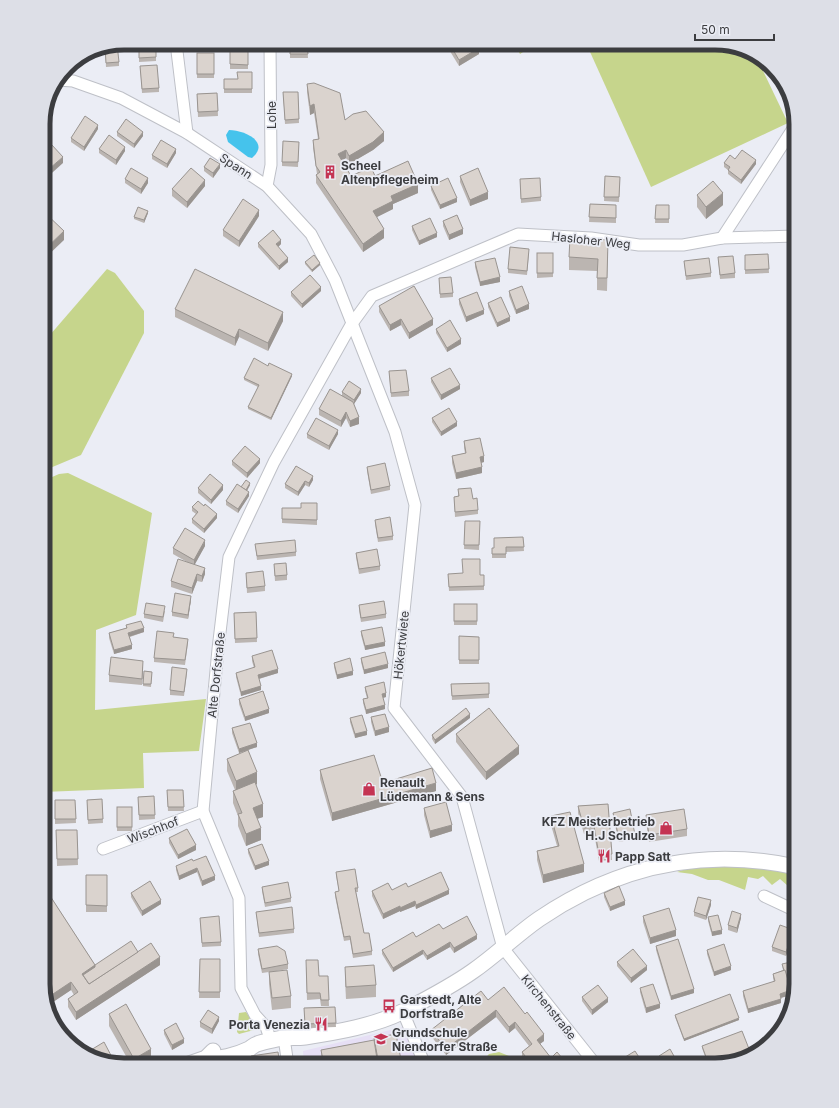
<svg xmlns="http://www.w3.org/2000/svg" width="839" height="1108" font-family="Inter,sans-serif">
<rect width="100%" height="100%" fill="#ebedf5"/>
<!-- education -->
<path fill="#e6dff5" d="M403,1027L418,1065H304L303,1051Z"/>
<!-- green -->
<g fill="#c6d58c">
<path d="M514,43H537L520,54Z"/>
<path d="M586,43H720L755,54L788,123L651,187Z"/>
<path d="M107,269L115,273L144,311V333L81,455L43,471V343Z"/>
<path d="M68,473L152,513L136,615L96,630L95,710L206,699L199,751L143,753L144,788L43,792V481L59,474Z"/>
<path d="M745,865L796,873V893L780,879L772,885L763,876L758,879L748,877L745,890L719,880H708L692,874L677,872L692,867Z"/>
<path d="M246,1012L258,1029L239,1034L237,1032L239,1013Z"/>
<path d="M499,1052L509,1056L517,1065H479L489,1054Z"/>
</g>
<!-- water -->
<path fill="#45c3ec" d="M229,130C244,130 271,142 252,158L248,157L228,142L226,135Z"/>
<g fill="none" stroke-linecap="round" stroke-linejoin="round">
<!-- minor casing -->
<g stroke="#bec0c7" stroke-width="13">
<g id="minor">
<path d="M176,43L187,133"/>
<path d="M57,80L73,81L121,98L187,133L267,186L311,234L335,280L395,432L415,505L394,708L462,797L503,948L596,1065"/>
<path d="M267,186L271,165L270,43"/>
<path d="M722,238L796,124"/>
<path d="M103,849L203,811"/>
<path d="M764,896L796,911"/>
<path d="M403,1012L425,1065"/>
<path d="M284,1038L288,1065"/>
<path d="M770,1040L786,1023"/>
<path d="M271,1041L266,1027L255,1015L241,988L239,898L203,811L218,649L229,557L274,462L351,325L372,296L518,234L591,238L639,245H683L722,238L796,236"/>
</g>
</g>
<!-- secondary casing -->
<g stroke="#bec0c7" stroke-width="17">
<g id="secondary">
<path d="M206,1058C218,1060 237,1055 249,1049C252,1047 254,1045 257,1044C265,1041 274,1040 282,1038C290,1037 297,1038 305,1037C338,1032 374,1026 404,1011C427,999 452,986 473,971C496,955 516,935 539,919C617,866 704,847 796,867"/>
<path d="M186,1065L206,1058L213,1051"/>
</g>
</g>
<!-- minor -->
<use href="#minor" stroke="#fff" stroke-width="11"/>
<!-- secondary -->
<use href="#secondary" stroke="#fff" stroke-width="15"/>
</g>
<!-- wall -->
<g fill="#bbb5b1">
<path d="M139,43H156V61L139,62Z"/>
<path d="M290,43H307L308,58H290Z"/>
<path d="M445,43H476L479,54L459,66Z"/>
<rect x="230" y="45" width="18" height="24"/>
<path d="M105,47L119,62V66L106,67Z"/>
<rect x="197" y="53" width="17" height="25"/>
<path d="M140,66L159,88V92L142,93Z"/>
<path d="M252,72V93H224V79H238Z"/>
<path d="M307,84L345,120L384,141L373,150L349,164L346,158L342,161L351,176H375L418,193L393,204V209L377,217L384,238L363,252L316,183V175L317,174L313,148V140L318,139L314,113L310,115L307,92Z"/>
<path d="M283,92H298L299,123L285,124Z"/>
<path d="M217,93L218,116L198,117L197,94Z"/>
<path d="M98,129L84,151L71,142V138Z"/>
<path d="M117,132L143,136L134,148L117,136Z"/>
<path d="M299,142L298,167L282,166V162Z"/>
<path d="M99,149L125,151L116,165L99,153Z"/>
<path d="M176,153L167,168L152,159V155Z"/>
<path d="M735,159L756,164L741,184L728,174V170L724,167V163Z"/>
<path d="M204,167L220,168L213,178L204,171Z"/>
<path d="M460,176L488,199L470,206L460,182Z"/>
<path d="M605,176L620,177L619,202L604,201Z"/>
<path d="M125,179L148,183L141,194L125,183Z"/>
<path d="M520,179L541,197V201L521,203Z"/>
<path d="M205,186L187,208L172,196V189Z"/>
<path d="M431,186L457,202L440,209L431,190Z"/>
<path d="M697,195L723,205L706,219L697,207Z"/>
<path d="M590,204L616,205V223L589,222Z"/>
<path d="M656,205H669V223H655Z"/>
<path d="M148,213L144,223L134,219V217Z"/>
<path d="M259,216L239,247L223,236V230Z"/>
<path d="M443,221L463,234L449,240L443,226Z"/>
<path d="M412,226L437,237L419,245L412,230Z"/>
<path d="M258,243L281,244L278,247L288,262L279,270L258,247Z"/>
<path d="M608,252L607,291L597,290V271L569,270V257Z"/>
<path d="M529,253L527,275L508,273V269Z"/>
<path d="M537,253H553V277L537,278Z"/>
<path d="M768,254L769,273L745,274V255Z"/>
<path d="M718,257L735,273V278L720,279Z"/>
<path d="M684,261L711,273V277L686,280Z"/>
<path d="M305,262L320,265L312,272L305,264Z"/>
<path d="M475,262L500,282L480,286L475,267Z"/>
<path d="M793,268H796V284H794Z"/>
<path d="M439,278L453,293V297L440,298Z"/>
<path d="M321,291L302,308L291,296V292Z"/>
<path d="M509,291L529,309L516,314L509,296Z"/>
<path d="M459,299L484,314L466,322L459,304Z"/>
<path d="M488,303L510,321L497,327L488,307Z"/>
<path d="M379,306L433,325L409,339L401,325L390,331L379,312Z"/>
<path d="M175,309L283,321L268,351L239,337L235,346L175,317Z"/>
<path d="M436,329L461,344L447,352L436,333Z"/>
<path d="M268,366L292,376L271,420L248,409V407L258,387L244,380V378Z"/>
<path d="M389,371L409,391V396L391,397Z"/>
<path d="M431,378L460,389L441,400L431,382Z"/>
<path d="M342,392L361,393L354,404L353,403L359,424L350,427L346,418L341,427L319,415V409L342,396Z"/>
<path d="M432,418L457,426L441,436L432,422Z"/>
<path d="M307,434H338L329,450L307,438Z"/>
<path d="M464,441L484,462L481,463L482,473L456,479L452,463V456L465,453L464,448Z"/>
<path d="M232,461L260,463L247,478L232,465Z"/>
<path d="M296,466L313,480L309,487L305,485L298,496L285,488V484Z"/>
<path d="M367,467L390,486V490L371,494L367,471Z"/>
<path d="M250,485L247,491L249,496L238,513L226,505V501L241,487Z"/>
<path d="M198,488L223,490L211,504L198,493Z"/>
<path d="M458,489L478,510V514L455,517L454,497L458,496Z"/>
<path d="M317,503V525L282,523V508H301Z"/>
<path d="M192,507L217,518L204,533L192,523V519L196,514L192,511Z"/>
<path d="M375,520L393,536V540L378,542L375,524Z"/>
<path d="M465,521H480L479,550L464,549Z"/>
<path d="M523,537L524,551L506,552V558H492V548H494Z"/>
<path d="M255,544L296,552V556L257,560Z"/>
<path d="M205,546L194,565L205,574L202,582L197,581L192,594L171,587V581L187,562L173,554V548Z"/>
<path d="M356,553L380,566V570L359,574L356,557Z"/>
<path d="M274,564L287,575V580L275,581Z"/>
<path d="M246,573L265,586V591L247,593Z"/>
<path d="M448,574L484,575V590L449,591Z"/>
<path d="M191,600L188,619L172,616V612Z"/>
<rect x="454" y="604" width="23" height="21"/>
<path d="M359,605L386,614V618L361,622L359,610Z"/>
<path d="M165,611L163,622L144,618V614Z"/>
<path d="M256,612L257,642L235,643L234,613Z"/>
<path d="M126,625L144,632L130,637L132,649L114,654L109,638V633L126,628Z"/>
<path d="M361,631L385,646L365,650L361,635Z"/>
<path d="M459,636L479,637V664H459Z"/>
<path d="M174,637L188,643L185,665L154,662V658Z"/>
<path d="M252,656L278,673L259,679L261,690L241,696L236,677V673L254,668L252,661Z"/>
<path d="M361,658L388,668L364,674L361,662Z"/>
<path d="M334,663L353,675L337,679L334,667Z"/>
<path d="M143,667L142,685L109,682V675Z"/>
<path d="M144,671L152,672L151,687L143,686Z"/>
<path d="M187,673L184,696L170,695V690Z"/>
<path d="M489,683V698L452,700L451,684Z"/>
<path d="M365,687L386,697L383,698L385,709L366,714L363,703V699L367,698L365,691Z"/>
<path d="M239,699L269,713L245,721L239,704Z"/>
<path d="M371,717L389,732L375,736L371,722Z"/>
<path d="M350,718L367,735L355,738L350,722Z"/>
<path d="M470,718L435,744L432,739V735Z"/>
<path d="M232,728L257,747L248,750L257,784L256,785L263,817L257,819L261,840L246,846L238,826V816L233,803V791L235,790L227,771V759L247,751L239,753L232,733Z"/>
<path d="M456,734L519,754L486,780L456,742Z"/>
<path d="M320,770L383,783L436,791L332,821L320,779Z"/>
<path d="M167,790H183L184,811H168Z"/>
<path d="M154,796L155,819L139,820L138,797Z"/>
<path d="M102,799L103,823L88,824L87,800Z"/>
<path d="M55,800H75L76,823L55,824Z"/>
<path d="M608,804L612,860L599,861L594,833L584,834L578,813V806Z"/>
<rect x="117" y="807" width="15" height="24"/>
<path d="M424,808L452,831L430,838L424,815Z"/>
<path d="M613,813L635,835V839L619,842L613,817Z"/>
<path d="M646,815L687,829V836L649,842L646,821Z"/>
<path d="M551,816L584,872L543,883L537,860V851L557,846L551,825Z"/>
<path d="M56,830H77L78,865L57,866Z"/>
<path d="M169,838L196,850L178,859L169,843Z"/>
<path d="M248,849L269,865L255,870L248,853Z"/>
<path d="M193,861L215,880L202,886L197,872L179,880L176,870V866Z"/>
<path d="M336,872L358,888V892H356L364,933L372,951V955L353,958L350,940L344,941L335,896V892L339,891L336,876Z"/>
<rect x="86" y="875" width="21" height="37"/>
<path d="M43,885L95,965L138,952L160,965L76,1020L68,1007V999L74,995L71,990L53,1002L45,990L43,984Z"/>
<path d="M262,887L291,898V902L265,907L262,891Z"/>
<path d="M408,887L449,894L416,909L415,906L400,912V911L383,919L372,896V891L392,890Z"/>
<path d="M131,893L161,904L142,916L131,897Z"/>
<path d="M604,893L625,905L610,911L604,897Z"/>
<path d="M711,905L706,920L694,916V912Z"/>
<path d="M256,912L294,929V933L259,937Z"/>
<path d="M643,916L676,936L650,944L643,922Z"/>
<path d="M708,917L722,934L712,936L708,921Z"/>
<path d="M200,918L221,942V946L202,947Z"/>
<path d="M741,918L737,933L728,930V925Z"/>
<path d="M443,929L477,939L454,953L450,947L427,960L423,954L393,972L382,954V950L416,937Z"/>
<path d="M794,934L786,956L772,951V947Z"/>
<path d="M656,946L694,993L671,1000L656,950Z"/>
<path d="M258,949L288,964V969L271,972L291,996V1008L272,1010L269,984V972L262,973L258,954Z"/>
<path d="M707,950L731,970L714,976L707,954Z"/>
<path d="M200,959H220V998H199Z"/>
<path d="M617,962L647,970L631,983L617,966Z"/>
<path d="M782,964L789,985L791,995L781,998V1003L748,1013L743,996V991L774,982L773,978V974L783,970Z"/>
<path d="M306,967L319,976H328L329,1006H321L320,999L307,1000Z"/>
<path d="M345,967L376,985V997L346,999L345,980Z"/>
<path d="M640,988L660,1008L646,1013L640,992Z"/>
<path d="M582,997L608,1002L592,1015L582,1001Z"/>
<path d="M488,1000L544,1041L540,1044L551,1058L568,1065H527L522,1058V1052L529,1046L515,1028L509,1033L496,1017L446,1055L431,1036V1030Z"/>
<path d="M335,1007L336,1027L305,1028L304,1008Z"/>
<path d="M109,1014L151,1061L145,1065H131L109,1026Z"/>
<path d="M675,1015L739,1020L684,1041L675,1017Z"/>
<path d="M219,1021L212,1034L200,1027V1022Z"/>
<path d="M164,1030L184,1043L172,1050L164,1034Z"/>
<path d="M374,1038L402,1065H323L321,1054V1050L374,1040Z"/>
<path d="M702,1046L715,1065H708L702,1048Z"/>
<path d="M659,1056L679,1065H663L659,1058Z"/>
<path d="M622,1059L644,1065H623L622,1063Z"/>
</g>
<!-- shaded-wall -->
<g fill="#999490">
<path d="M479,48V54L459,66V60Z"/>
<path d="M314,104V113L310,115V106Z"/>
<path d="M98,125V129L84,151V147Z"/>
<path d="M143,132V136L134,148V144Z"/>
<path d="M384,132V141L373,150L349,164V156Z"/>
<path d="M125,147V151L116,165V160Z"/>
<path d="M176,149V153L167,168V164Z"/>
<path d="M346,150V158L338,163V154Z"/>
<path d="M63,157V163L43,181V174Z"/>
<path d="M756,160V164L741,184V180Z"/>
<path d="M220,164V168L213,178V173Z"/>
<path d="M148,178V183L141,194V189Z"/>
<path d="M205,180V186L187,208V202Z"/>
<path d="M418,184V193L393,204V209L373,219V211L391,196Z"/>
<path d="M488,192V199L470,206V200Z"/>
<path d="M723,193V205L706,219V207Z"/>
<path d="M457,198V202L440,209V205Z"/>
<path d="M259,210V216L239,247V241Z"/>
<path d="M148,211V213L144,223V220Z"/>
<path d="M384,229V238L363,252V244Z"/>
<path d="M463,229V234L449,240V235Z"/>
<path d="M64,231V240L43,260V251Z"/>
<path d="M437,233V237L419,245V241Z"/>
<path d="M281,240V244L276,249V244Z"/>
<path d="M288,258V262L279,270V266Z"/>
<path d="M320,263V265L312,272V270Z"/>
<path d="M500,277V282L480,286V282Z"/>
<path d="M321,287V291L302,308V304Z"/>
<path d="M529,304V309L516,314V310Z"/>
<path d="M484,310V314L466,322V317Z"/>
<path d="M283,312V321L268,351V343Z"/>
<path d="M510,317V321L497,327V323Z"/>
<path d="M401,319V325L390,331V325Z"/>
<path d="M433,319V325L409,339V333Z"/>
<path d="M239,329V337L235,346V338Z"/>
<path d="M461,339V344L447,352V348Z"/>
<path d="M292,374V376L271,420V418Z"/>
<path d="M460,385V389L441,400V395Z"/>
<path d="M361,389V393L354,404V400Z"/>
<path d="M346,412V418L341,427V421Z"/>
<path d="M359,417V424L350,427V421Z"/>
<path d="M457,422V426L441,436V432Z"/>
<path d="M338,430V434L329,450V446Z"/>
<path d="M484,456V462L480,463V457Z"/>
<path d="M260,459V463L247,478V473Z"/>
<path d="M482,467V473L456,479V473Z"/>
<path d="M313,476V480L309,487V483Z"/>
<path d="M305,481V485L298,496V492Z"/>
<path d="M250,483V485L245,494V492Z"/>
<path d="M223,485V490L211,504V500Z"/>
<path d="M249,492V496L238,513V509Z"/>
<path d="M217,514V518L204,533V529Z"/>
<path d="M205,540V546L194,566V560Z"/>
<path d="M205,568V574L202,582V576Z"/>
<path d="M197,574V581L192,594V588Z"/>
<path d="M191,596V600L188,619V615Z"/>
<path d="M144,628V632L128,637V633Z"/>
<path d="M385,642V646L365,650V646Z"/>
<path d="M132,645V649L114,654V650Z"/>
<path d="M143,661V667L142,685V679Z"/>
<path d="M388,664V668L364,674V670Z"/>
<path d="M278,669V673L258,679V675Z"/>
<path d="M353,671V675L337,679V675Z"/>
<path d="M261,686V690L241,696V692Z"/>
<path d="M386,693V697L382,698V694Z"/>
<path d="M385,705V709L366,714V710Z"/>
<path d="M269,709V713L245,721V717Z"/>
<path d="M470,714V718L435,744V740Z"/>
<path d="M389,727V732L375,736V731Z"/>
<path d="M367,731V735L355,738V734Z"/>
<path d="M257,743V747L239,753V749Z"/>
<path d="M519,746V754L486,780V772Z"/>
<path d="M257,772V784L236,793V781Z"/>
<path d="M436,783V791L332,821V813Z"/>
<path d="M263,804V817L253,820V808Z"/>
<path d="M452,825V831L430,838V831Z"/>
<path d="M261,828V840L246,846V834Z"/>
<path d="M196,845V850L178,859V855Z"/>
<path d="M269,861V865L255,870V866Z"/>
<path d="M584,864V872L543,883V875Z"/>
<path d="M197,868V872L179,880V876Z"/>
<path d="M215,876V880L202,886V881Z"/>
<path d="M449,890V894L416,909V905Z"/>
<path d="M161,900V904L142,916V911Z"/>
<path d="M711,900V905L706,920V916Z"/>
<path d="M415,901V906L400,912V908Z"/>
<path d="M625,901V905L610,911V907Z"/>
<path d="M400,906V911L383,919V914Z"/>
<path d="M741,914V918L737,933V928Z"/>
<path d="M676,930V936L650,944V938Z"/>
<path d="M722,930V934L712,936V932Z"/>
<path d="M794,930V934L786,956V952Z"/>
<path d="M477,935V939L454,953V948Z"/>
<path d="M450,942V947L427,960V956Z"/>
<path d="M423,950V954L393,972V968Z"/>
<path d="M160,957V965L76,1020V1012Z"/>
<path d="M95,965V974L82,976V974Z"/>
<path d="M647,966V970L631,983V978Z"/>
<path d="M731,966V970L714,976V972Z"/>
<path d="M796,981V983L788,985V983Z"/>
<path d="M71,982V990L53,1002V994Z"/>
<path d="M694,989V993L671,1000V996Z"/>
<path d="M791,990V995L780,998V994Z"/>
<path d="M608,998V1002L592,1015V1010Z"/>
<path d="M781,999V1003L748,1013V1009Z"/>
<path d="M660,1004V1008L646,1013V1008Z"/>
<path d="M496,1010V1017L446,1055V1049Z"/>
<path d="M219,1017V1021L212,1034V1029Z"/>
<path d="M739,1018V1020L684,1041V1039Z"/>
<path d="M515,1022V1028L509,1033V1027Z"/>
<path d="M544,1034V1041L537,1046V1040Z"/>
<path d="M184,1039V1043L172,1050V1045Z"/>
<path d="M151,1049V1061L145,1065H134V1059Z"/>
</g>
<!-- building -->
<g fill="#dad3ce" stroke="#999490">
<path d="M139,43H156V57L139,58Z"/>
<path d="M290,43H307L308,54H290Z"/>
<path d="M449,43H476L479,48L459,60Z"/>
<path d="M117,44L119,62L106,63L105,47Z"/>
<path d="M230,45H248V65L230,64Z"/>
<rect x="197" y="53" width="17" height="21"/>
<path d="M157,65L159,88L142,89L140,66Z"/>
<path d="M237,72H252V89H224V79H238Z"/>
<path d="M314,83L340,93L345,120L353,114L366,111L384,132L373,142L349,156L346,150L338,154L351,176L371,167L375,176L408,161L418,184L391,196L393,201L373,211L384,229L363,244L316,175L320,172L316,166L313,140L319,139L314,104L310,106L307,84Z"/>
<path d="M283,92H298L299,119L285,120Z"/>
<path d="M217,93L218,111L198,112L197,94Z"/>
<path d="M85,116L98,125L84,147L71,138Z"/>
<path d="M126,119L143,132L134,144L117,132Z"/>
<path d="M109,135L125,147L116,160L99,149Z"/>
<path d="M161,140L176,149L167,164L152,155Z"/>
<path d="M283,141L299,142L298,162H282Z"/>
<path d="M51,144L63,157L43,174V151Z"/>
<path d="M742,150L756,160L741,180L728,170L730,167L724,163L730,155L735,159Z"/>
<path d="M210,158L220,164L213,173L204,167Z"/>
<path d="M131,168L148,178L141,189L125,179Z"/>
<path d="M191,168L205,180L187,202L172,189Z"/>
<path d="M478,168L488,192L470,200L460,176Z"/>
<path d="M605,176L620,177L619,197H604Z"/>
<path d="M448,178L457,198L440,205L431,186Z"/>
<path d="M540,178L541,197L521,199L520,179Z"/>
<path d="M713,181L723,193L706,207L697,195Z"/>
<path d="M243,199L259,210L239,241L223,230Z"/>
<path d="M590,204L616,205V218L589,217Z"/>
<path d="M656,205H669V219H655Z"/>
<path d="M138,207L148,211L144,220L134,217Z"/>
<path d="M43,211L64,231L43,251Z"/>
<path d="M457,215L463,229L449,235L443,221Z"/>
<path d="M430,218L437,233L419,241L412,226Z"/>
<path d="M273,230L281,240L276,244L288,258L279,266L258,243Z"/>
<path d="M570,238L608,240L607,278H597L598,259L569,257Z"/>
<path d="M510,247L529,249L527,271L508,269Z"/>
<rect x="537" y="253" width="16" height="20"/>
<path d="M768,254L769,269L745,270V255Z"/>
<path d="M314,255L320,263L312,270L305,262Z"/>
<path d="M733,256L735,273L720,275L718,257Z"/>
<path d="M495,258L500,277L480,282L475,262Z"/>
<path d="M709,258L711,273L686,276L684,261Z"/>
<path d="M793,268H796V280H794Z"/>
<path d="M195,269L283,312L268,343L239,329L235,338L175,309Z"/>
<path d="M310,275L321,287L302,304L291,292Z"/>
<path d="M451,277L453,293L440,294L439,278Z"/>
<path d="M414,286L433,319L409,333L401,319L390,325L379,306Z"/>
<path d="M522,286L529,304L516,310L509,291Z"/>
<path d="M477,292L484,310L466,317L459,299Z"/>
<path d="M501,297L510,317L497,323L488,303Z"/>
<path d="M450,320L461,339L447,348L436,329Z"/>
<path d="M254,358L268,366L269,363L292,374L271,418L248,407L259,385L244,378Z"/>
<path d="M450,368L460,385L441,395L431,378Z"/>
<path d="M406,370L409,391L391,393L389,371Z"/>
<path d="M349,381L361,389L354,400L342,392Z"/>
<path d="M330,389L353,402L359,417L350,421L346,412L341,421L319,409Z"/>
<path d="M449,408L457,422L441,432L432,418Z"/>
<path d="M316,418L338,430L329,446L307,434Z"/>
<path d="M480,438L484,456L480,457L482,467L456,473L452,456L466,453L464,441Z"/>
<path d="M245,446L260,459L247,473L232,461Z"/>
<path d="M385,463L390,486L371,490L367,467Z"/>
<path d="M296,466L313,476L309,483L305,481L298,492L285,484Z"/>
<path d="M210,474L223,485L211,500L198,488Z"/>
<path d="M246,480L250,483L246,490L241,487Z"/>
<path d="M237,484L249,492L238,509L226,501Z"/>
<path d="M471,488L473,499L477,498L478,510L455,512L454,497L459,496L458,489Z"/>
<path d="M198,501L204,506L205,504L217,514L204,529L192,519L198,512L192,507Z"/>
<path d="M301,503H317V520L282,519V508H301Z"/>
<path d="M390,517L393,536L378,538L375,520Z"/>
<path d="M465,521H480L479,545H464Z"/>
<path d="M185,528L205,540L194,560L173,548Z"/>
<path d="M523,537L524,547H506V554H492V548H494V538Z"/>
<path d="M295,540L296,552L257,556L255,544Z"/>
<path d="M377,549L380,566L359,569L356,553Z"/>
<path d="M178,559L205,568L202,576L197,574L192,588L171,581Z"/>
<path d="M462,559H480V575H484V586L449,587L448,574L463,573Z"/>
<path d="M286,563L287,575L275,576L274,564Z"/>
<path d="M263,571L265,586L247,588L246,573Z"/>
<path d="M175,593L191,596L188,615L172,612Z"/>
<path d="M384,601L386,614L361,618L359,605Z"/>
<path d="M146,603L165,606L163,617L144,614Z"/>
<rect x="454" y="604" width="23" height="17"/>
<path d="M256,612L257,638L235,639L234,613Z"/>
<path d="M141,621L144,628L128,633L132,645L114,650L109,633L127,628L126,625Z"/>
<path d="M382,627L385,642L365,646L361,631Z"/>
<path d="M157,631L174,633L173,637L188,639L185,660L154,658Z"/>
<path d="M459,636L479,637V660H459Z"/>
<path d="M272,650L278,669L258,675L261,686L241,692L236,673L255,667L252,656Z"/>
<path d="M385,652L388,664L364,670L361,658Z"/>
<path d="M111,657L143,661L142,679L109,675Z"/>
<path d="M350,658L353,671L337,675L334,663Z"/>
<path d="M172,667L187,669L184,692L170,690Z"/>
<path d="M144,671L152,672L151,684H143Z"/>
<path d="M384,682L386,693L382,694L385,705L366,710L363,699L368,698L365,687Z"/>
<path d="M489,683V694L452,696L451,684Z"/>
<path d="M263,691L269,709L245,717L239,699Z"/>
<path d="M466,708L470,714L435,740L432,735Z"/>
<path d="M489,708L519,746L486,772L456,734Z"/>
<path d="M385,714L389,727L375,731L371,717Z"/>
<path d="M362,715L367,731L355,734L350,718Z"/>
<path d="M250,723L257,743L239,749L232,728Z"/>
<path d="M248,750L257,772L236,781L227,759Z"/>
<path d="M374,755L383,783L432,768L436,783L332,813L320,770Z"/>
<path d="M255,782L263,804L253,808L261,828L246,834L238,814L242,813L233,791Z"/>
<path d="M167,790H183L184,807H168Z"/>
<path d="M154,796L155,815H139L138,797Z"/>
<path d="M102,799L103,819L88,820L87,800Z"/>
<path d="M55,800H75L76,819H55Z"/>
<path d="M446,802L452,825L430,831L424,808Z"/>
<path d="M608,804L612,854L599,855L594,826L584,828L578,806Z"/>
<rect x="117" y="807" width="15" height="20"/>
<path d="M630,809L635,835L619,838L613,813Z"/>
<path d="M684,809L687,829L649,835L646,815Z"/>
<path d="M570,812L584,864L543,875L537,851L559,846L551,816Z"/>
<path d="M187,829L196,845L178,855L169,838Z"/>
<path d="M56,830H77L78,859H57Z"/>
<path d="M262,844L269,861L255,866L248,849Z"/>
<path d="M206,856L215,876L202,881L197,868L179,876L176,866L192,859L193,861Z"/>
<path d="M355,869L358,888H355L364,933H369L372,951L353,954L350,936L344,937L335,892L339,891L336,872Z"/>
<path d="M441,872L449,890L416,905L415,901L400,908V906L383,914L372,891L388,883L392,890L406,883L408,887Z"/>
<path d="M86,875H107V906L86,905Z"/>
<path d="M150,881L161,900L142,911L131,893Z"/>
<path d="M288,882L291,898L265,903L262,887Z"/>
<path d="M43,885L95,965L82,974L89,984L151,943L160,957L76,1012L68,999L78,992L71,982L53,994L43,979Z"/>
<path d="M619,886L625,901L610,907L604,893Z"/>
<path d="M698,897L711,900L706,916L694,912Z"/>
<path d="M292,907L294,929L259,933L256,912Z"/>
<path d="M669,908L676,930L650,938L643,916Z"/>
<path d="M732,911L741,914L737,928L728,925Z"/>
<path d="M718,915L722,930L712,932L708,917Z"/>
<path d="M219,916L221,942L202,943L200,918Z"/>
<path d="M467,916L477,935L454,948L450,942L427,956L423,950L393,968L382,950L413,932L416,937L439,924L443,929Z"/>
<path d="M780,925L794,930L786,952L772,947Z"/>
<path d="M678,939L694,989L671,996L656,946Z"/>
<path d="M131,941L138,952L89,984L83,975L95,967V965Z"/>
<path d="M724,944L731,966L714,972L707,950Z"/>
<path d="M277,946L285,951L288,964L262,969L258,949Z"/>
<path d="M633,949L647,966L631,978L617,962Z"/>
<path d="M200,959H220V992H199Z"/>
<path d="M306,960H318L319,976H328L329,1000H321L320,993H307Z"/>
<path d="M791,962L796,979V981L788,983L782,964Z"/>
<path d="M374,965L376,985L346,987L345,967Z"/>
<path d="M287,970L291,996L272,998L269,972Z"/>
<path d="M785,970L791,990L780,994L781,999L748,1009L743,991L775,981L773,974Z"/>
<path d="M653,984L660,1004L646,1008L640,988Z"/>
<path d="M598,985L608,998L592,1010L582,997Z"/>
<path d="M504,987L525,1014L527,1012L544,1034L537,1040L551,1058L557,1052L568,1065H544L543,1063L541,1065H532L522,1052L532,1044L515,1022L509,1027L496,1010L446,1049L431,1030L481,991L488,1000Z"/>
<path d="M730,994L739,1018L684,1039L675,1015Z"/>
<path d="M126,1004L151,1049L134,1059L109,1014Z"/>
<path d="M335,1007L336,1023L305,1024L304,1008Z"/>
<path d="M208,1010L219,1017L212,1029L200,1022Z"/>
<path d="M176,1023L184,1039L172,1045L164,1030Z"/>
<path d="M742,1031L751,1054L715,1065H709L702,1046Z"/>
<path d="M396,1034L402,1065H379L374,1038Z"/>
<path d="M374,1040L378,1065H324L321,1050Z"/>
<path d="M104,1042L115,1063L88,1055L86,1053Z"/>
<path d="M670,1049L679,1065H664L659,1056Z"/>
<path d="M635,1051L644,1065H625L622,1059Z"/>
<path d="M278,1052L280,1065H252L251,1056Z"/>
</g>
<!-- icons -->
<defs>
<g id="building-bare" transform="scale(1.08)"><path d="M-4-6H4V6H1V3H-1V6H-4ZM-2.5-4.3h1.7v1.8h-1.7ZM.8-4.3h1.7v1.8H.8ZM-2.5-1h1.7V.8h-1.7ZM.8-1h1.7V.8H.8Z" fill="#c43453" stroke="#ebedf5" stroke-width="2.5" paint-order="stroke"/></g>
<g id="shop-bare" transform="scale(1.08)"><path d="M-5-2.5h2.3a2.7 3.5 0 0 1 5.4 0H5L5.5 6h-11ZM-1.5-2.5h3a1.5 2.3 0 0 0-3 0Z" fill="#c43453" stroke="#ebedf5" stroke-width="2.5" paint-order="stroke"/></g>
<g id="restaurant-bare" transform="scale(1.08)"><path d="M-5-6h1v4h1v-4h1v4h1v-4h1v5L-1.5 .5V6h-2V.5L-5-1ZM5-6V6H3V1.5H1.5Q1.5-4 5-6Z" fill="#c43453" stroke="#ebedf5" stroke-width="2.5" paint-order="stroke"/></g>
<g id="bus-bare" transform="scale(1.08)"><path d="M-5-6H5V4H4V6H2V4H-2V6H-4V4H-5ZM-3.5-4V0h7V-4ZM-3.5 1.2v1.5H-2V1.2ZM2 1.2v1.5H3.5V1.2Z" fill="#c43453" stroke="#ebedf5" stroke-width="2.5" paint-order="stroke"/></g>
<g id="school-bare" transform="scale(1.08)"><path d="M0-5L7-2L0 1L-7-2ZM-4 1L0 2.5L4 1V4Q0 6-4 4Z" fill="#c43453" stroke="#ebedf5" stroke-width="2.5" paint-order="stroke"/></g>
</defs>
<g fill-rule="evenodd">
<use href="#building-bare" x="330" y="172"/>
<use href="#shop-bare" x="369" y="789"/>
<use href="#shop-bare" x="666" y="828"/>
<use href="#restaurant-bare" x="604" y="856"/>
<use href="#bus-bare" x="389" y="1006"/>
<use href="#restaurant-bare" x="321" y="1024"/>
<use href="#school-bare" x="381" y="1039"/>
</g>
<g text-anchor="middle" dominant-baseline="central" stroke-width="3.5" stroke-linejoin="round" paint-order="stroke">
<!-- street labels -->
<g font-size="12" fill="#3c3d40" stroke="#ebedf5">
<text transform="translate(271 115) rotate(-90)">Lohe</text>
<text transform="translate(236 166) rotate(33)">Spann</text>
<text transform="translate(591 240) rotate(6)">Hasloher Weg</text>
<text transform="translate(401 645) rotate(-84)">Hökertwiete</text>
<text transform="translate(216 675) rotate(-84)">Alte Dorfstraße</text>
<text transform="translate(153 830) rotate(-21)">Wischhof</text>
<text transform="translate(549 1007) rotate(51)">Kirchenstraße</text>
</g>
<!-- poi labels -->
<g font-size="12" font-weight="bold" fill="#3c3d40" stroke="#ebedf5" text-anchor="start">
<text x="341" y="165">Scheel<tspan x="341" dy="14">Altenpflegeheim</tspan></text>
<text x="380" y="782">Renault<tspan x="380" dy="14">Lüdemann &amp; Sens</tspan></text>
<text x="655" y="821" text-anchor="end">KFZ Meisterbetrieb<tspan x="655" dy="14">H.J Schulze</tspan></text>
<text x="615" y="856">Papp Satt</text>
<text x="400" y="999">Garstedt, Alte<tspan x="400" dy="14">Dorfstraße</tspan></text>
<text x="310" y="1024" text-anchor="end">Porta Venezia</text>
<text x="392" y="1032">Grundschule<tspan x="392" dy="14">Niendorfer Straße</tspan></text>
</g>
</g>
<!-- crop -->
<path d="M0 0H839V1108H0ZM124 50H715A74 74 0 0 1 789 124V984A74 74 0 0 1 715 1058H124A74 74 0 0 1 50 984V124A74 74 0 0 1 124 50Z" fill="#dddfe7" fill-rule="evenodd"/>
<path fill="none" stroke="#3c3d40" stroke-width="5" d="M124 50H715A74 74 0 0 1 789 124V984A74 74 0 0 1 715 1058H124A74 74 0 0 1 50 984V124A74 74 0 0 1 124 50Z"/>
<!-- scale -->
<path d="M695 34v6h79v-6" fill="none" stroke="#3c3d40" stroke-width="2"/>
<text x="701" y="34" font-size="12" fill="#3c3d40" stroke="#ebedf5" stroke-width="3" paint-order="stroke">50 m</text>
</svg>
